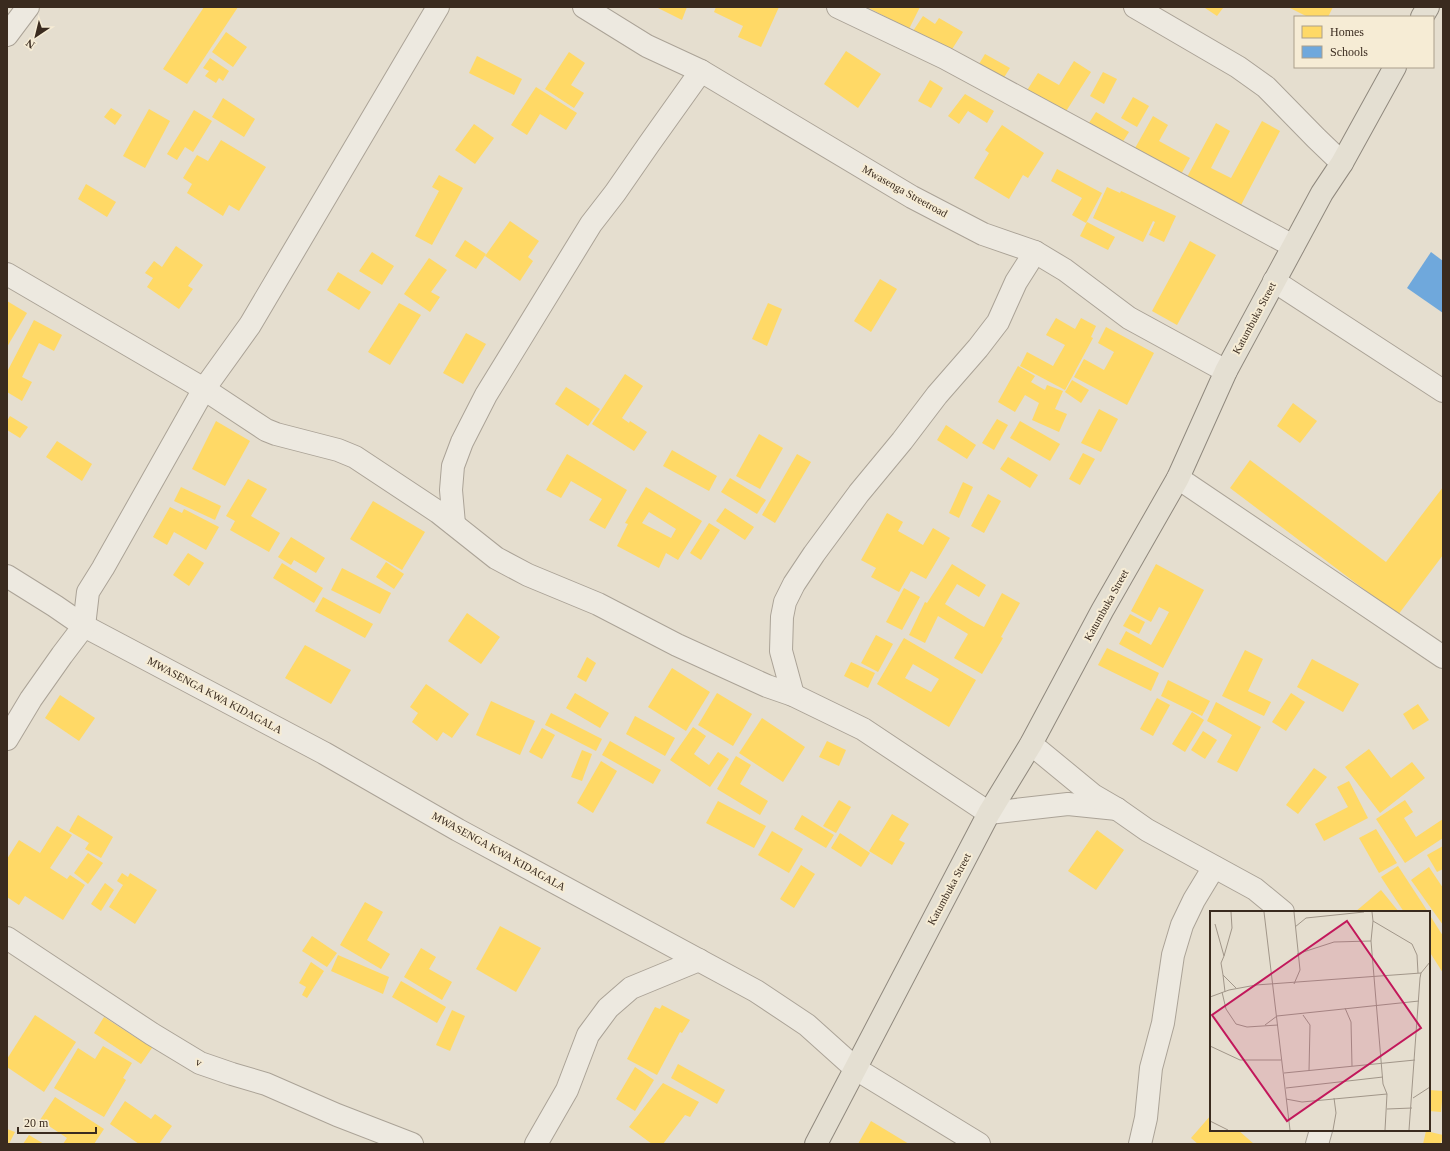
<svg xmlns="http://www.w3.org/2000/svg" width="1450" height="1151" font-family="'Times New Roman',serif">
<rect width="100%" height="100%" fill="#e5decf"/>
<!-- homes -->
<g fill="#ffd966" fill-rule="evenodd">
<path d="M204,7H238L187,84L163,69Z"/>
<path d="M656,7H687L682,20Z"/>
<path d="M716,7H779L761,47L738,37L743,26L714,12Z"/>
<path d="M867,7H920L909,29Z"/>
<path d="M1206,7H1221L1223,8L1217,16L1205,8Z"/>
<path d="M1288,7H1333L1328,17H1308Z"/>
<path d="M923,16L935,24L939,18L963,32L949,54L913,31Z"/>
<path d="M226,32L247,47L233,67L212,52Z"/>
<path d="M846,51L881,74L858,108L824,84Z"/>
<path d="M569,52L585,63L571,85L584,93L574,108L545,89Z"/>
<path d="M985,54L1010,68L1003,79L979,64Z"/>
<path d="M477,56L522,79L514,95L469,73Z"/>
<path d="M210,58L229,71L223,81L219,78L216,83L205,76L209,71L203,68Z"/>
<path d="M1074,61L1091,72L1063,116L1026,92L1038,73L1059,85Z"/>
<path d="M1103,72L1117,79L1104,104L1090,96Z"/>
<path d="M930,80L943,88L931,108L918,101Z"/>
<path d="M536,87L577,113L566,130L540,114L527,135L511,125Z"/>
<path d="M965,94L994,111L987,123L968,111L959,124L948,116Z"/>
<path d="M1133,97L1149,106L1137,127L1121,118Z"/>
<path d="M223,98L255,119L244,137L212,117Z"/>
<path d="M111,108L122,115L115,125L104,117Z"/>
<path d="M149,109L170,121L145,168L123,156Z"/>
<path d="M194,110L212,121L193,152L185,147L177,160L167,154Z"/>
<path d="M1096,112L1129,132L1120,146L1087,126Z"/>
<path d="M1153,116L1168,125L1159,141L1190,158L1180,176L1134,150Z"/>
<path d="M1262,121L1280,131L1240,207L1186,179L1216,123L1230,131L1211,168L1231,178Z"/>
<path d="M474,124L494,138L475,164L455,150Z"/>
<path d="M1002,125L1044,153L1028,178L1023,175L1009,199L974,178L989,153L985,150Z"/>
<path d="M221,140L266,167L239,211L229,205L223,216L187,193L192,184L183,178L197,155L208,161Z"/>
<path d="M1057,169L1102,193L1086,223L1072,215L1082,198L1051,181Z"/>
<path d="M439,175L463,188L432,245L415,236L439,191L432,187Z"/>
<path d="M86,184L116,202L107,217L78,199Z"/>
<path d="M1107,187L1120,193L1121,191L1176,216L1164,242L1149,235L1155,222L1153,221L1143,242L1093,218Z"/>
<path d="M510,221L539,241L528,257L533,261L520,281L485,256Z"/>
<path d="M1087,222L1115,237L1108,250L1080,236Z"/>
<path d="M465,240L486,254L476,269L455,256Z"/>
<path d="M1190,241L1216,255L1177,325L1152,311Z"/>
<path d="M176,246L203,265L188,286L193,289L179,309L147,287L153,278L145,273L154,261L162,267Z"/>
<path d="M372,252L394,266L382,285L359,271Z"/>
<path d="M429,258L447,270L431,292L440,297L430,312L404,294Z"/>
<path d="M338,272L371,292L359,310L327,290Z"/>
<path d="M880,279L897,289L871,332L854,321Z"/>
<path d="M7,301L27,313L7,347Z"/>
<path d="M399,303L421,315L390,365L368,352Z"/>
<path d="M768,303L782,309L767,346L752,339Z"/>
<path d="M1056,318L1075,329L1081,318L1096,326L1091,337L1093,338L1065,390L1020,366L1027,352L1053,366L1065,345L1046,335Z"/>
<path d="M34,320L62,335L54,351L39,343L22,377L32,382L22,401L7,392V372Z"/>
<path d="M1106,327L1154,353L1127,405L1074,377L1084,359L1104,370L1114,352L1098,343Z"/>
<path d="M466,333L486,344L463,384L443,373Z"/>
<path d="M1018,366L1035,376L1031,382L1045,390L1047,385L1063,391L1055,409L1067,414L1059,432L1032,420L1039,403L1025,395L1015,412L998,402Z"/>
<path d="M625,374L643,386L622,418L629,423L630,421L647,432L634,451L592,424Z"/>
<path d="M1072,380L1089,390L1081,403L1065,392Z"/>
<path d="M566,387L600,409L588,426L555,404Z"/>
<path d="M1293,403L1317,421L1300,443L1277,426Z"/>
<path d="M1099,409L1118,419L1101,452L1081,443Z"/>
<path d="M10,416L28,427L20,438L7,430V421Z"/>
<path d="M997,419L1008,425L994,450L982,443Z"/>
<path d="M216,421L250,441L225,486L192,469Z"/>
<path d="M1020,421L1060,444L1050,461L1010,438Z"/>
<path d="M946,425L976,445L967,459L937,440Z"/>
<path d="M759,434L783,448L760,489L736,476Z"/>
<path d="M57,441L92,464L82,481L46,457Z"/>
<path d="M672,450L717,476L709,491L663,466Z"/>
<path d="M1083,453L1095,459L1080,485L1069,479Z"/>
<path d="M567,454L627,490L605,529L589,520L602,499L571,481L561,498L546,490Z"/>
<path d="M797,454L811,462L775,523L762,515Z"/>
<path d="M1008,457L1038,475L1030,488L1000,469Z"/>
<path d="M1250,460L1386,562L1443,487V555L1398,615L1230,488Z"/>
<path d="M730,478L766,500L757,514L721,492Z"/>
<path d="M248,479L267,489L251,516L280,533L269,552L230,530L235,521L226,516Z"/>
<path d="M963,482L973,487L959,518L949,513Z"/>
<path d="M181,487L221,506L215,520L174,501Z"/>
<path d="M646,487L702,521L678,560L666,553L659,568L617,546L628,524L625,523ZM649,512L676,529L671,538L642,523Z"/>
<path d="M988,494L1001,501L984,533L971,526Z"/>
<path d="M373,501L425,532L402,570L350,539Z"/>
<path d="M170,507L182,513L184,509L219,527L206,550L174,532L167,545L153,537Z"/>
<path d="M725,508L754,527L745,540L716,521Z"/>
<path d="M887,513L903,522L898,531L923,545L933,528L950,538L926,579L911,571L899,592L871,577L876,568L861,560Z"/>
<path d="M709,523L720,530L701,560L690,553Z"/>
<path d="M291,537L325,558L316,573L294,560L291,565L278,557Z"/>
<path d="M188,553L204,563L189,586L173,575Z"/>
<path d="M386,562L404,574L394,589L376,577Z"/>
<path d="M282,563L323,588L314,603L273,578Z"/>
<path d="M952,564L986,585L979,597L957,584L945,604L974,622L984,627L1002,593L1020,603L1001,637L1003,638L982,674L954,658L968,634L938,616L925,643L909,635L925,602L927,603Z"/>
<path d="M1156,564L1204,590L1163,668L1119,644L1126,631L1151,645L1169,612L1159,607L1151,622L1131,611Z"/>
<path d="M342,568L391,593L380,614L331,590Z"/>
<path d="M904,588L920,597L902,630L886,622Z"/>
<path d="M323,597L373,624L365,638L315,611Z"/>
<path d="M467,613L500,637L481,664L448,641Z"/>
<path d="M1130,614L1145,622L1139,634L1123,626Z"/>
<path d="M876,635L893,644L878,672L861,663Z"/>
<path d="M904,638L976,680L949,727L877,684ZM913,664L939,679L931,692L905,678Z"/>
<path d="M305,645L351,670L331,704L285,678Z"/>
<path d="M1107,648L1159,673L1151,691L1098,665Z"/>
<path d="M1245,650L1263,659L1248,691L1271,702L1264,716L1222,696Z"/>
<path d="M587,657L596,663L586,682L577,677Z"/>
<path d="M1312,659L1359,684L1343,712L1297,687Z"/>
<path d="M851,662L875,673L868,688L844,676Z"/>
<path d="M672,668L710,692L686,731L648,707Z"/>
<path d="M1168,680L1210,701L1202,716L1161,696Z"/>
<path d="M426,684L469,714L452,738L443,732L437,741L412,722L418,713L410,707Z"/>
<path d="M575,693L609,713L600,728L566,708Z"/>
<path d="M717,693L752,714L733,746L698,725Z"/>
<path d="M1291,693L1305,702L1286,731L1272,722Z"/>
<path d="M60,695L95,718L79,741L45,718Z"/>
<path d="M1157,698L1170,705L1153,736L1140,729Z"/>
<path d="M491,701L535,721L520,755L476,735Z"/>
<path d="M1216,702L1261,727L1237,772L1217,762L1232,735L1207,721Z"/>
<path d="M1418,704L1429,720L1413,730L1403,714Z"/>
<path d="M1192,712L1204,720L1185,752L1172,744Z"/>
<path d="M551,713L602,739L596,751L545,725Z"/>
<path d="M635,716L675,738L665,756L626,734Z"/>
<path d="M762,718L805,747L783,782L739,753Z"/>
<path d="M693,727L706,736L694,754L709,765L718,752L729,759L710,787L670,760Z"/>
<path d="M542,728L555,735L542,759L529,752Z"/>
<path d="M1203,731L1217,740L1205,759L1191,750Z"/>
<path d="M610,741L661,770L653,784L602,755Z"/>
<path d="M827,741L846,750L839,766L819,757Z"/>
<path d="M1369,749L1391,778L1412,762L1425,778L1380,813L1345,767Z"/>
<path d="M582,750L592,754L582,781L571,777Z"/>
<path d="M736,756L751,765L740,784L768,801L760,815L717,789Z"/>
<path d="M601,761L617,771L593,813L577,803Z"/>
<path d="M1314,768L1327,777L1298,814L1286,805Z"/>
<path d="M1349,781L1368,818L1324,841L1315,824L1348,807L1337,787Z"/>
<path d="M839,800L851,807L836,833L823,826Z"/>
<path d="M1405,800L1413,812L1404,818L1416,837L1443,819V838L1405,863L1376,819Z"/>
<path d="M718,801L766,826L754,848L706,823Z"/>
<path d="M892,814L909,824L899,840L905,843L892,865L869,851Z"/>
<path d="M78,815L113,837L101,858L85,849L89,843L69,831Z"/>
<path d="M802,815L834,835L826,848L794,829Z"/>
<path d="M57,826L72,835L50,868L67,879L70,875L85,885L63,920L25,896L19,905L7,897V859L19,840L40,853Z"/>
<path d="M1376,829L1397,863L1379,873L1359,838Z"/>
<path d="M1097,830L1124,850L1096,890L1068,871Z"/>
<path d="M772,831L803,849L789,873L758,855Z"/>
<path d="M840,833L870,853L861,867L831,848Z"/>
<path d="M1443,846V869L1437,872L1427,855Z"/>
<path d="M88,853L103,863L88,884L74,873Z"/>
<path d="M801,865L815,874L794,908L780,899Z"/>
<path d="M1398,866L1428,912H1404L1381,877Z"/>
<path d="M1429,867L1443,888V925L1411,880Z"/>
<path d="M122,873L128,877L130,873L157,890L135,924L109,907L123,885L117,881Z"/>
<path d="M105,883L114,890L101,911L91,904Z"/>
<path d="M1381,890L1399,912H1355Z"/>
<path d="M365,902L383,912L367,940L390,954L381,969L340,945Z"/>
<path d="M1429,914L1443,936V973L1429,951Z"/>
<path d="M500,926L541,948L516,992L476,969Z"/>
<path d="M312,936L337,953L327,967L302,951Z"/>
<path d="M421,948L436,957L429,969L452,982L442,1000L404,977Z"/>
<path d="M338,955L389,977L383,994L331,971Z"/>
<path d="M311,962L324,971L307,998L302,995L306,987L299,983Z"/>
<path d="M401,981L446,1007L437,1023L392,997Z"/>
<path d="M662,1005L690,1020L682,1033L680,1032L657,1075L627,1059L655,1007L660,1009Z"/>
<path d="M452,1010L465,1016L450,1051L436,1045Z"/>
<path d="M35,1015L76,1042L44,1092L7,1067V1059Z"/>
<path d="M104,1017L138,1039L140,1036L154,1045L141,1064L94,1033Z"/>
<path d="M103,1046L132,1063L123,1078L126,1080L104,1117L54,1088L78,1048L95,1059Z"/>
<path d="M678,1064L725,1090L717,1104L671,1078Z"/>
<path d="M635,1067L654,1080L635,1111L616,1099Z"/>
<path d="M663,1083L699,1102L690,1117L685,1115L663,1144H652L629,1127Z"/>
<path d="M1429,1090L1443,1091L1441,1112L1429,1111Z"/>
<path d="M55,1097L104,1129L94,1144H63L67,1138L40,1120Z"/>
<path d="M125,1101L151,1119L155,1114L172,1126L159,1144H139L110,1124Z"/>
<path d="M1211,1115V1130H1238L1254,1144H1198L1191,1138Z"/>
<path d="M871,1121L909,1144H858Z"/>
<path d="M7,1129L15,1132L9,1144H7Z"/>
<path d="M1426,1131L1443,1135L1441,1144H1423Z"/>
<path d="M29,1135L44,1144H23Z"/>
</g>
<!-- schools -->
<path fill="#6fa8dc" d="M1431,252L1443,261V313L1407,288Z"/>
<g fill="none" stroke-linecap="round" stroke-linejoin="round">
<!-- minor casing -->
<g stroke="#aba397" stroke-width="24">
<g id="minor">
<path d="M584,7L647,46L701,71L912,197L983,234L1035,252L1065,270L1129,318L1226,371"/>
<path d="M838,7L945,58L1293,246"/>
<path d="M1135,7L1238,67L1266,87L1316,138L1342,163"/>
<path d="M7,35L28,7"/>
<path d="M7,274L204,389L266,430L276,434L338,450L355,457L438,512L496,558L528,575L598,604L677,645L767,686L793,695L863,729L989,813L1068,804L1117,809"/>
<path d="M1274,281L1443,391"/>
<path d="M1178,478L1443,657"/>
<path d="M454,524L451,490L453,466L462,442L486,395L591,224L615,193L649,144L701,71"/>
<path d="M7,576L55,606L84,626L324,753L458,830L756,991L807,1025L856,1069L979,1144"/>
<path d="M793,695L781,651L782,617L785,602L794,584L814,554L859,493L902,441L937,395L978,348L998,322L1016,282L1035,252"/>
<path d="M7,739L31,699L62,655L84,626L88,592L103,568L204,389L250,325L438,7"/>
<path d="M1031,744L1093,795L1117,809L1147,830L1255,889L1283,912"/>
<path d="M7,938L152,1034L200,1063L232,1074L266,1084L337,1115L412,1144"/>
<path d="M536,1144L567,1090L588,1035L608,1008L631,988L699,960"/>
<path d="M1140,1144L1146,1118L1151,1068L1163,1023L1173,955L1182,925L1194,900L1214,867"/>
<path d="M1317,1144L1321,1130"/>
</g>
</g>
<!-- major casing -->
<g stroke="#90897e" stroke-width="24">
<g id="major">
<path d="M1422,17L1428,7"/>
<path d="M816,1144L989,813L1031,744L1102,611L1178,478L1226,371L1322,193L1342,163L1395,67"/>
</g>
</g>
<!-- minor -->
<use href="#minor" stroke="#ede9e0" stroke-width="22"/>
<!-- major -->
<use href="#major" stroke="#e4dfd2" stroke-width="22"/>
</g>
<g text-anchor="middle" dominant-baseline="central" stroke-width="4" stroke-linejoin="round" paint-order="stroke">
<!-- street labels -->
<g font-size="11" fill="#3a2b1f" stroke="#f6ecd5">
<text transform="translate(905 191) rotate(29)">Mwasenga Streetroad</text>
<text transform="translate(1254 318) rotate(-62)">Katumbuka Street</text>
<text transform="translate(1106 605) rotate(-61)">Katumbuka Street</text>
<text transform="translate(215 695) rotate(28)">MWASENGA KWA KIDAGALA</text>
<text transform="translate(499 851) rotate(29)">MWASENGA KWA KIDAGALA</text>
<text transform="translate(949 889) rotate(-62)">Katumbuka Street</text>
<text transform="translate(199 1062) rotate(27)">v</text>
</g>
</g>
<!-- overview -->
<g transform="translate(1210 911)">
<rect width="220" height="220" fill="#e5decf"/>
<path fill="none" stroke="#a19689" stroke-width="1" d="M54,1L80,219M84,1L90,59L84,73M162,1L163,10L202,33L207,44L208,62M163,10L161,30L173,173L177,183L175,219M5,13L14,45L11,52L13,64L26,77M85,16L96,7L154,1M87,43L124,31L161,30M14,45L22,17L21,1M13,64L15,81M12,81L16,98L26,113L37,116L68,114M0,86L19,79L46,74L211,62M135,97L141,111L142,155M93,104L100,114L99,160M55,114L67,105L209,90M0,135L30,149H71M74,162L205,149M76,177L173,166M203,187L220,176M76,188L92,191L177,183M177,198L202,197M0,210L18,219M123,219L126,202L124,187M199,219L210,67L211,62L220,51"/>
<path fill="#c2185b" fill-opacity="0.15" stroke="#c2185b" stroke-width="2" d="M137,10L211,117L77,210L2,104Z"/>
<rect width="220" height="220" fill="none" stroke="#3a2b1f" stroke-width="2"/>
</g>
<!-- border -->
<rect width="1450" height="1151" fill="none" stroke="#3a2b1f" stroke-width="16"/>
<!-- legend -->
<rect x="1294" y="16" width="140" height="52" fill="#f6ecd5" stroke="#ab9f8c"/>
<rect x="1302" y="26" width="20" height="12" fill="#ffd966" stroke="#ab9f8c"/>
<text x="1330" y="36" font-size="12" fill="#3a2b1f">Homes</text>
<rect x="1302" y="46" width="20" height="12" fill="#6fa8dc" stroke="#ab9f8c"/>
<text x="1330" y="56" font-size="12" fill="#3a2b1f">Schools</text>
<!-- north arrow -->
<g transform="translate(36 36) rotate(215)" stroke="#f6ecd5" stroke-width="3" paint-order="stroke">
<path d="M0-3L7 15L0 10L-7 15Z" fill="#3a2b1f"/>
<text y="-6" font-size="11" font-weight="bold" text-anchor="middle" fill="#3a2b1f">N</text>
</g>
<!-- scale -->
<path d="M18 1127v6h78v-6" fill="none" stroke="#3a2b1f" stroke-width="2"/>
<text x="24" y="1127" font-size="12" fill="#3a2b1f" stroke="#f6ecd5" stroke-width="3" paint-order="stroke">20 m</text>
</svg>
